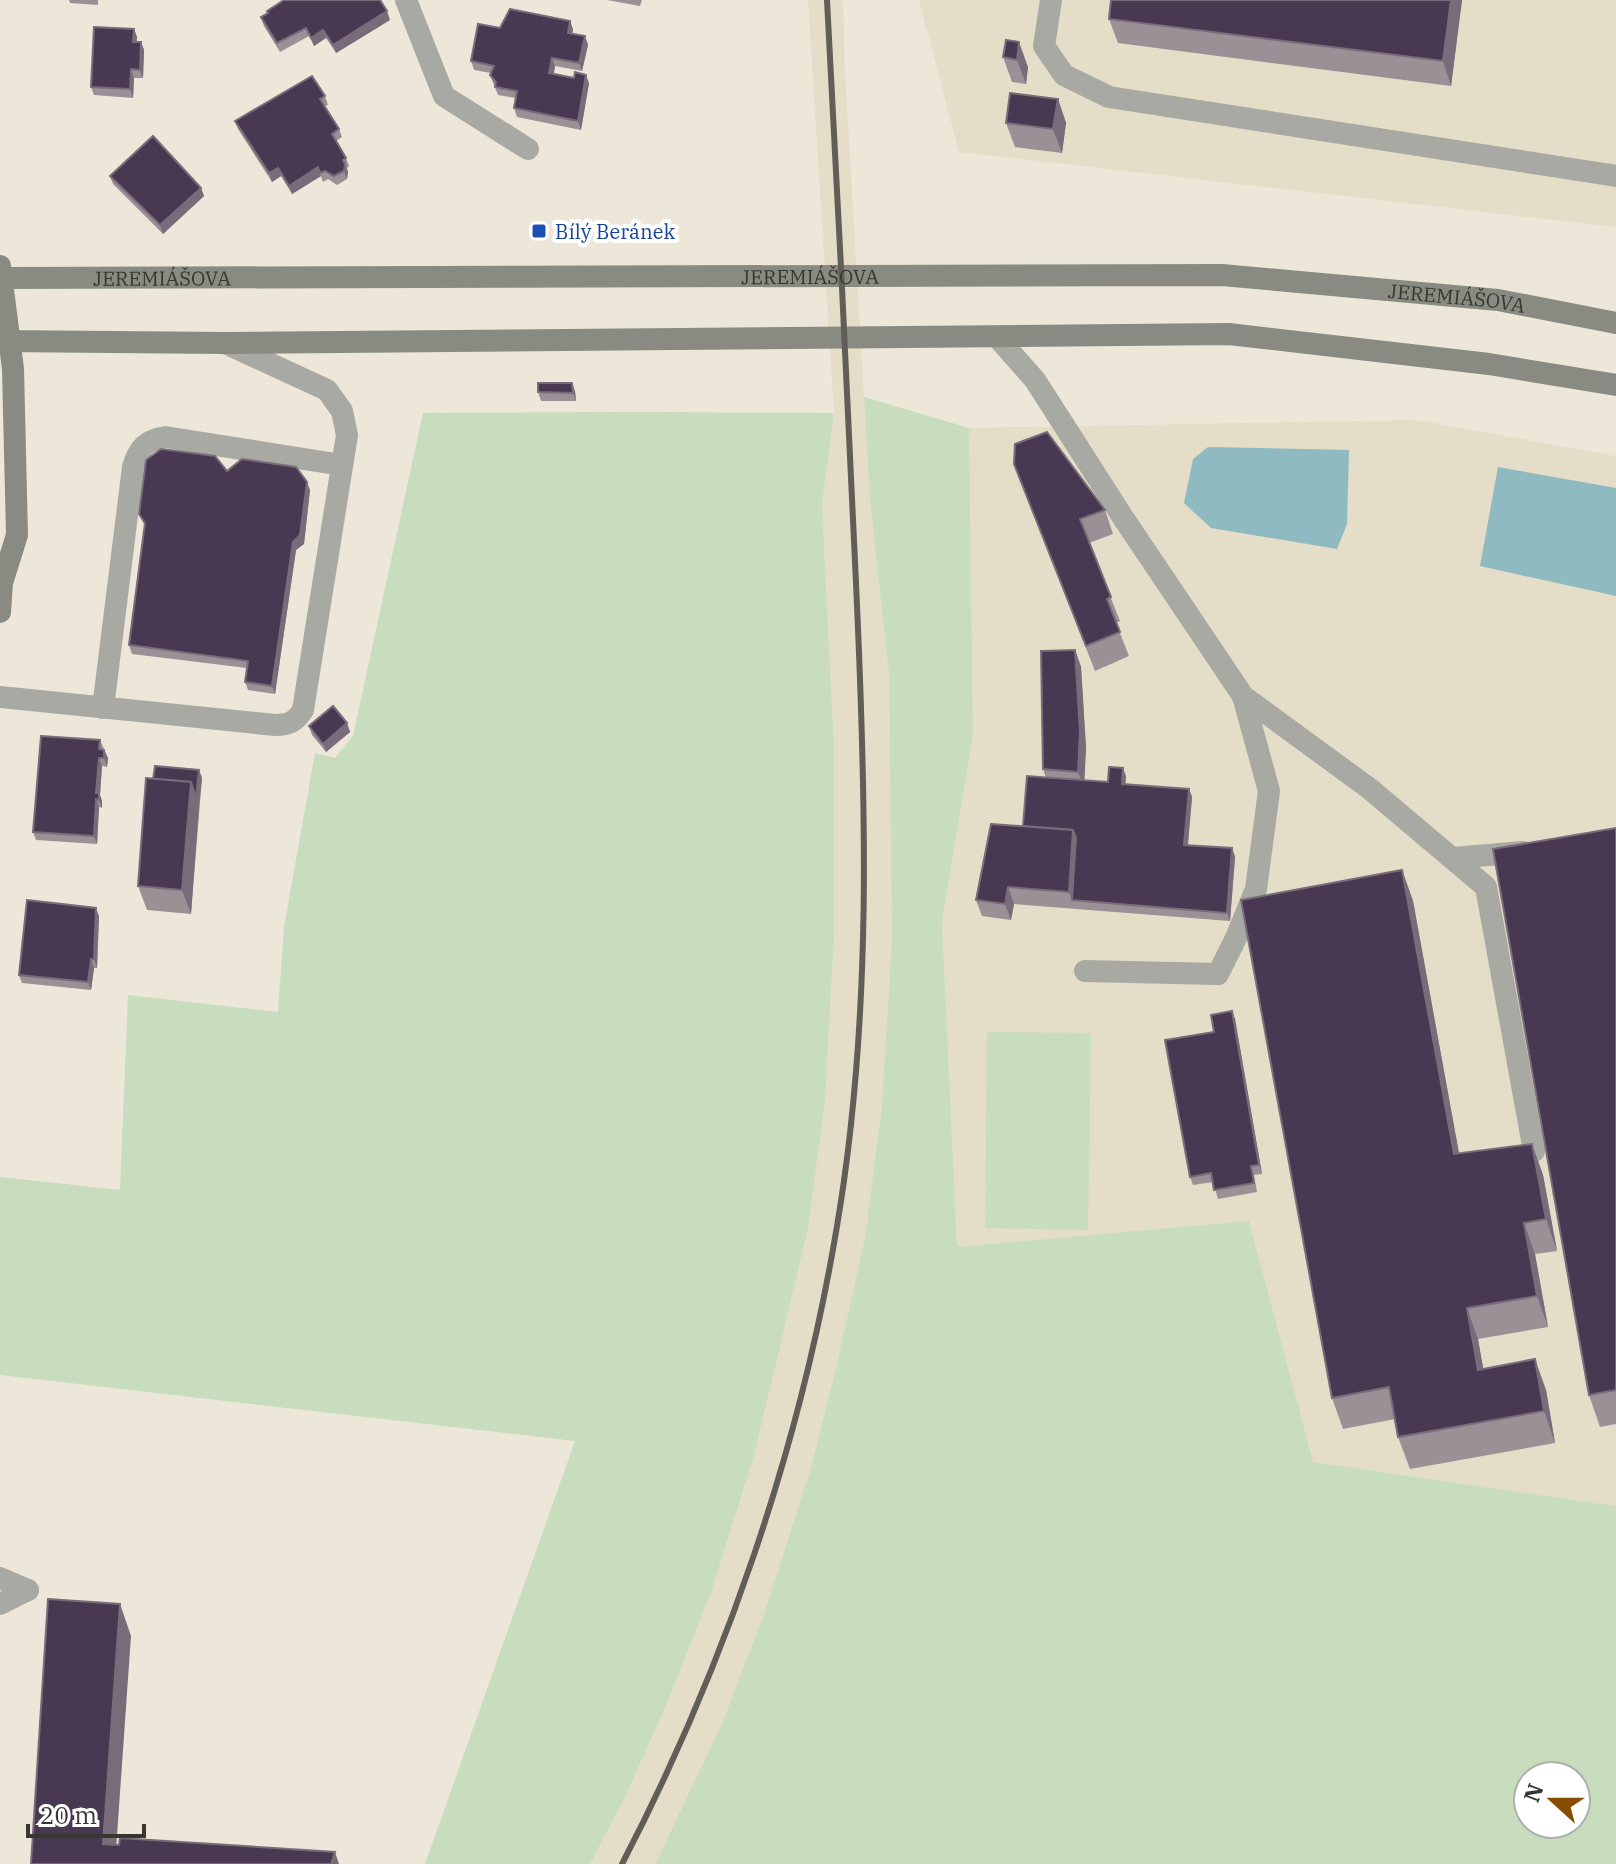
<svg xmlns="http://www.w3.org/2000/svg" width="1616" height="1864" font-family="'IBM Plex Serif',serif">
<rect width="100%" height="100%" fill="#ece7d9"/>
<!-- built -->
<g fill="#e4ddc7">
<path d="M808,0H843L845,72L870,501L889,674L892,939L882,1105L865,1238L837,1363L810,1471L765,1611L722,1724L655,1864H590L627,1793L668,1701L711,1592L825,1100L834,938V747L822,504L834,413Z"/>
<path d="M919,0H1616V227L959,152Z"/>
<path d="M1416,420L1616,456V1506L1312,1462L1249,1221L957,1248L942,922L973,736L969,428Z"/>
</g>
<!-- green -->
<g fill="#c8dcbe" fill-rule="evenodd">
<path d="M864,397L969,428L973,736L942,922L957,1247L1249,1221L1313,1462L1616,1506V1864H655L722,1724L765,1611L810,1471L837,1363L865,1238L882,1105L892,939L889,674L870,501ZM1576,1776V1824H1528V1776Z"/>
<path d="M647,412L834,413L822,504L834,747V938L825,1100L808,1228L754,1455L711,1592L668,1701L627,1793L590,1864H425L575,1441L0,1375V1177L120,1190L128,995L278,1012L284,927L315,753L335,758L353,736L423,413Z"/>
<path d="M987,1032L1091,1033L1088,1230L985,1228Z"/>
</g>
<!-- water -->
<g fill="#8fbac1">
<path d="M1208,447L1349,450L1347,524L1337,549L1211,528L1184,503L1193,459Z"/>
<path d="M1498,467L1616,488V596L1480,566Z"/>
</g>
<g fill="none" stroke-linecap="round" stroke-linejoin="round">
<!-- service -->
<g stroke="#a8a9a3" stroke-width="22">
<path d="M1051,0L1044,46L1064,75L1109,97L1616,176"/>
<path d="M997,337L1035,380L1124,519L1243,696L1370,789L1486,887L1534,1151"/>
<path d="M0,697L275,725C289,725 295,722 303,710L347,435L342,411L327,390L225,343"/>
<path d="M103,708L133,467C138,449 146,440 165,437L342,465"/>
<path d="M1453,858L1523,852"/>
<path d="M1085,971L1218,974L1236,938L1256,889L1269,791L1243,696"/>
</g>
<!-- minor -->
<g stroke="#a8a9a3" stroke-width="22">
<path d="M406,0L444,96L528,149"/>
<path d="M0,1578L28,1590"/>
<path d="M0,1604L28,1590"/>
</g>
<!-- secondary -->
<g stroke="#898b82" stroke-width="22">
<path id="s1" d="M0,278L1222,275L1498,300L1616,323"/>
<path d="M0,341L225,343L1229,334L1489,364L1616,385"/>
<path d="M0,612L2,583L17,535L13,369L0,266"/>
</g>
<!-- rail -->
<path stroke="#605e57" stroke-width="6" d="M622,1864C724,1668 799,1451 836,1232C873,1018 866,799 856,583C848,389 837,194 827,0"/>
</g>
<!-- wall -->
<g fill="#9a9095">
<path d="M69,0H98V5L70,3Z"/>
<path d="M607,0H642L640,6Z"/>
<path d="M1462,0L1451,86L1118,43L1109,19Z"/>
<path d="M268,13L390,20L336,53L326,38L314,46L309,36L280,52L264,26L261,17Z"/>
<path d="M500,28L573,29L572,34L585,36L588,45L582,71L555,66L554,74L589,83L581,130L517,117L514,108L516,98L498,95L490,75L491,73L474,70L471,61Z"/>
<path d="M134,29L137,37L136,42H141L144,50L143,78H134L133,98L94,95L91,87Z"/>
<path d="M1006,40L1028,67L1026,84L1012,82L1003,57Z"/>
<path d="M325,96L328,105L325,106L339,129L342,137L336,141L346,158L349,166L347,168L348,172L347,179L337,185L328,179L323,182L321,176L292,194L281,176L272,182L238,129L235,121Z"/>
<path d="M1058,99L1066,123L1062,153L1015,147L1006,123Z"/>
<path d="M110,176L201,188L204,196L163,234L113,184Z"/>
<path d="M575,391L576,401H541L538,392Z"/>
<path d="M1014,464L1105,510L1113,534L1089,543L1120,621L1116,623L1129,656L1095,671Z"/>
<path d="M227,471L310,490L304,544L296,550L275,694L248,690L245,682L247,668L132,654L129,645L145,526L139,514Z"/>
<path d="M1075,650L1081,667L1086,748L1084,781L1108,782L1126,776L1125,784L1189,789L1192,797L1188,845L1232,848L1235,857L1230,921L1014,904L1011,920L982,916L976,900L1023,826L1046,778L1043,769Z"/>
<path d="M347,723L350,732L326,752L312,735L309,726Z"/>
<path d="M100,740L108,758L107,767L102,766L100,795L102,801V808L99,807L97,844L36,840L33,832Z"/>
<path d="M199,770L202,778L191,914L147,910L138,886L153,779Z"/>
<path d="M1616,828V1424L1600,1427L1589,1395Z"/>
<path d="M1402,870L1413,901L1459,1154L1532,1144L1543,1175L1557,1251L1535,1254L1548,1327L1478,1339L1483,1369L1546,1390L1555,1443L1410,1469L1398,1437L1395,1419L1343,1429L1332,1398Z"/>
<path d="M99,916L97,968H94L91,990L22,983L19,975Z"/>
<path d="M1232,1011L1235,1019L1262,1174L1254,1175L1257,1192L1218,1199L1213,1182L1193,1185L1190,1177L1214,1032Z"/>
</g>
<!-- shaded-wall -->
<g fill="#796c7a">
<path d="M1451,0H1462L1451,86L1443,61Z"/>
<path d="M387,11L390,20L336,53L333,45Z"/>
<path d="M570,21L573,29L571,41L568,33Z"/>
<path d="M134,29L137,37L136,50L133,42Z"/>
<path d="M323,30L326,38L314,46L311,38Z"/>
<path d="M585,36L588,45L582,71L579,63Z"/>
<path d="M141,42L144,50L143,78L140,70Z"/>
<path d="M1019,42L1028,67L1026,84L1017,60Z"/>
<path d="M552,58L555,66L552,82L549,73Z"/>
<path d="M131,69L134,78L133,98L130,89Z"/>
<path d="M586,75L589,83L581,130L578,121Z"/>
<path d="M1058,99L1066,123L1062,153L1053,129Z"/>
<path d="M345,164L348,172L347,179L344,171Z"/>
<path d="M318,167L321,176L292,194L289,186Z"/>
<path d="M278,168L281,176L272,182L269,173Z"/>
<path d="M201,188L204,196L163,234L160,225Z"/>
<path d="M572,383L575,391L576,401L573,393Z"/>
<path d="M307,482L310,490L304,544L296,550L275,694L272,686L293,542Z"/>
<path d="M1075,650L1081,667L1086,748L1084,789L1078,772Z"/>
<path d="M347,723L350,732L326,752L323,744Z"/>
<path d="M104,750L108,758L107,767L104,758Z"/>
<path d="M99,758L102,766L100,795L102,801V808L96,793Z"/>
<path d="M1123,768L1126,776L1125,792L1122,784Z"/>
<path d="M199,770L202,778L199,806L196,798Z"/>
<path d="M191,782L199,806L191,914L182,890Z"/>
<path d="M1189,789L1192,797L1187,853L1184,845Z"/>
<path d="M96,799L99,807L97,844L94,836Z"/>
<path d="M1073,830L1079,847L1072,900L1069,892Z"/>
<path d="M1232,848L1235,857L1230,921L1227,913Z"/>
<path d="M1402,870L1413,901L1465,1186L1454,1154Z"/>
<path d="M1008,887L1014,904L1011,920L1005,904Z"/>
<path d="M96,908L99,916L97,968L94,959Z"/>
<path d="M91,959L94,968L91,990L88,982Z"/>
<path d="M1232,1011L1235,1019L1262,1174L1259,1165Z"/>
<path d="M1532,1144L1543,1175L1557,1251L1546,1219Z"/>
<path d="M1524,1223L1535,1254L1548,1327L1537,1296Z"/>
<path d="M1467,1308L1478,1339L1489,1401L1478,1370Z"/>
<path d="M1535,1359L1546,1390L1555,1443L1544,1411Z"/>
<path d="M120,1604L131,1636L115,1864L103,1844Z"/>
<path d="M335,1852L339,1864H331Z"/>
</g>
<!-- building -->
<g fill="#483851" stroke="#796c7a" stroke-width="2">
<path d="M284,0H380L387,11L333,45L323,30L311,38L306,28L277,43L261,17L268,13L267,11Z"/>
<path d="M1111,0H1451L1443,61L1109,19Z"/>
<path d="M510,9L570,21L568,33L585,36L579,63L552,58L549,73L574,78L575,72L586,75L578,121L514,108L517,91L495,87L496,82L490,75L494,66L471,61L478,24L500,28Z"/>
<path d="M94,27L134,29L133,42H141L140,70L131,69L130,89L91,87Z"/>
<path d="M1006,40L1019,42L1017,60L1003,57Z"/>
<path d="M312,76L325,96L320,99L339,129L332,134L346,158L343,160L345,164L344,171L334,176L325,171L320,173L318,167L289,186L278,168L269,173L235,121Z"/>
<path d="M1010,93L1058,99L1053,129L1006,123Z"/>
<path d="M153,136L201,188L160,225L110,176Z"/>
<path d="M538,383H572L573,393L538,392Z"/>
<path d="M1047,432L1105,510L1080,519L1111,597L1107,599L1120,632L1086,646L1014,464L1015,444Z"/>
<path d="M161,449L215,456L227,471L242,459L296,467L307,482L300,535L293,542L272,686L245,682L248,661L129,645L145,523L139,514L146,460Z"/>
<path d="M1075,650L1080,732L1078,772L1043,769L1041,651Z"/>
<path d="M333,706L347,723L323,744L309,726Z"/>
<path d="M41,736L100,740L99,749L104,750V758H99L96,793H99V800L96,799L94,836L33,832Z"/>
<path d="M155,766L199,770L196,798L191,782L153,779Z"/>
<path d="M1109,767L1123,768L1122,784L1189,789L1184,845L1232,848L1227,913L1072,900L1076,838L1073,830L1023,826L1027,776L1108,782Z"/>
<path d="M146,778L191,782L182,890L138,886Z"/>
<path d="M991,824L1073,830L1069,892L1008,887L1005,904L976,900Z"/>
<path d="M1616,828V1390L1589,1395L1493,849Z"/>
<path d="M1402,870L1454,1154L1532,1144L1546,1219L1524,1223L1537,1296L1467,1308L1478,1370L1535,1359L1544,1411L1398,1437L1389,1387L1332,1398L1241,900Z"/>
<path d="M27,900L96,908L94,959H91L88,982L19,975Z"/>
<path d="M1232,1011L1259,1165L1251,1166L1254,1183L1214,1190L1211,1173L1190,1177L1165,1040L1214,1032L1211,1015Z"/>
<path d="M48,1599L120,1604L103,1844L119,1845L120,1838L335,1852L331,1864H31Z"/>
</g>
<!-- markers -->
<rect fill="#1a4fb4" stroke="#fff" stroke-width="3" x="531" y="223" width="16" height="16" rx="4"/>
<g text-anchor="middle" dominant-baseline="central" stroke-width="8" stroke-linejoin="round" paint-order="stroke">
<!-- transit labels -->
<g font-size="20" fill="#164399" stroke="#fff" text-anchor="start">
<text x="555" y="231">Bílý Beránek</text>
</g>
<!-- street labels -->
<g font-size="20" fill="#383631" stroke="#fff">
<text stroke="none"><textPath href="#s1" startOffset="810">JEREMIÁŠOVA</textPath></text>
<text stroke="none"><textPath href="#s1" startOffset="162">JEREMIÁŠOVA</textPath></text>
<text stroke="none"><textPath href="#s1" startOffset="1458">JEREMIÁŠOVA</textPath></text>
</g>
</g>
<!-- north arrow -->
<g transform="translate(1552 1800) rotate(291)"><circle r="38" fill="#ffffff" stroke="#afafad" stroke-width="2"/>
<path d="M0-6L14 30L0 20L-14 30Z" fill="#874d04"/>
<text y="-12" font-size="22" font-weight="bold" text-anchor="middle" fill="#383631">N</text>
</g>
<!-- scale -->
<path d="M28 1824v12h116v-12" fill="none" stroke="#383631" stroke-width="4"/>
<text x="40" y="1824" font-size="24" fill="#383631" stroke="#ffffff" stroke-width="6" paint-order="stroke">20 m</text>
</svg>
